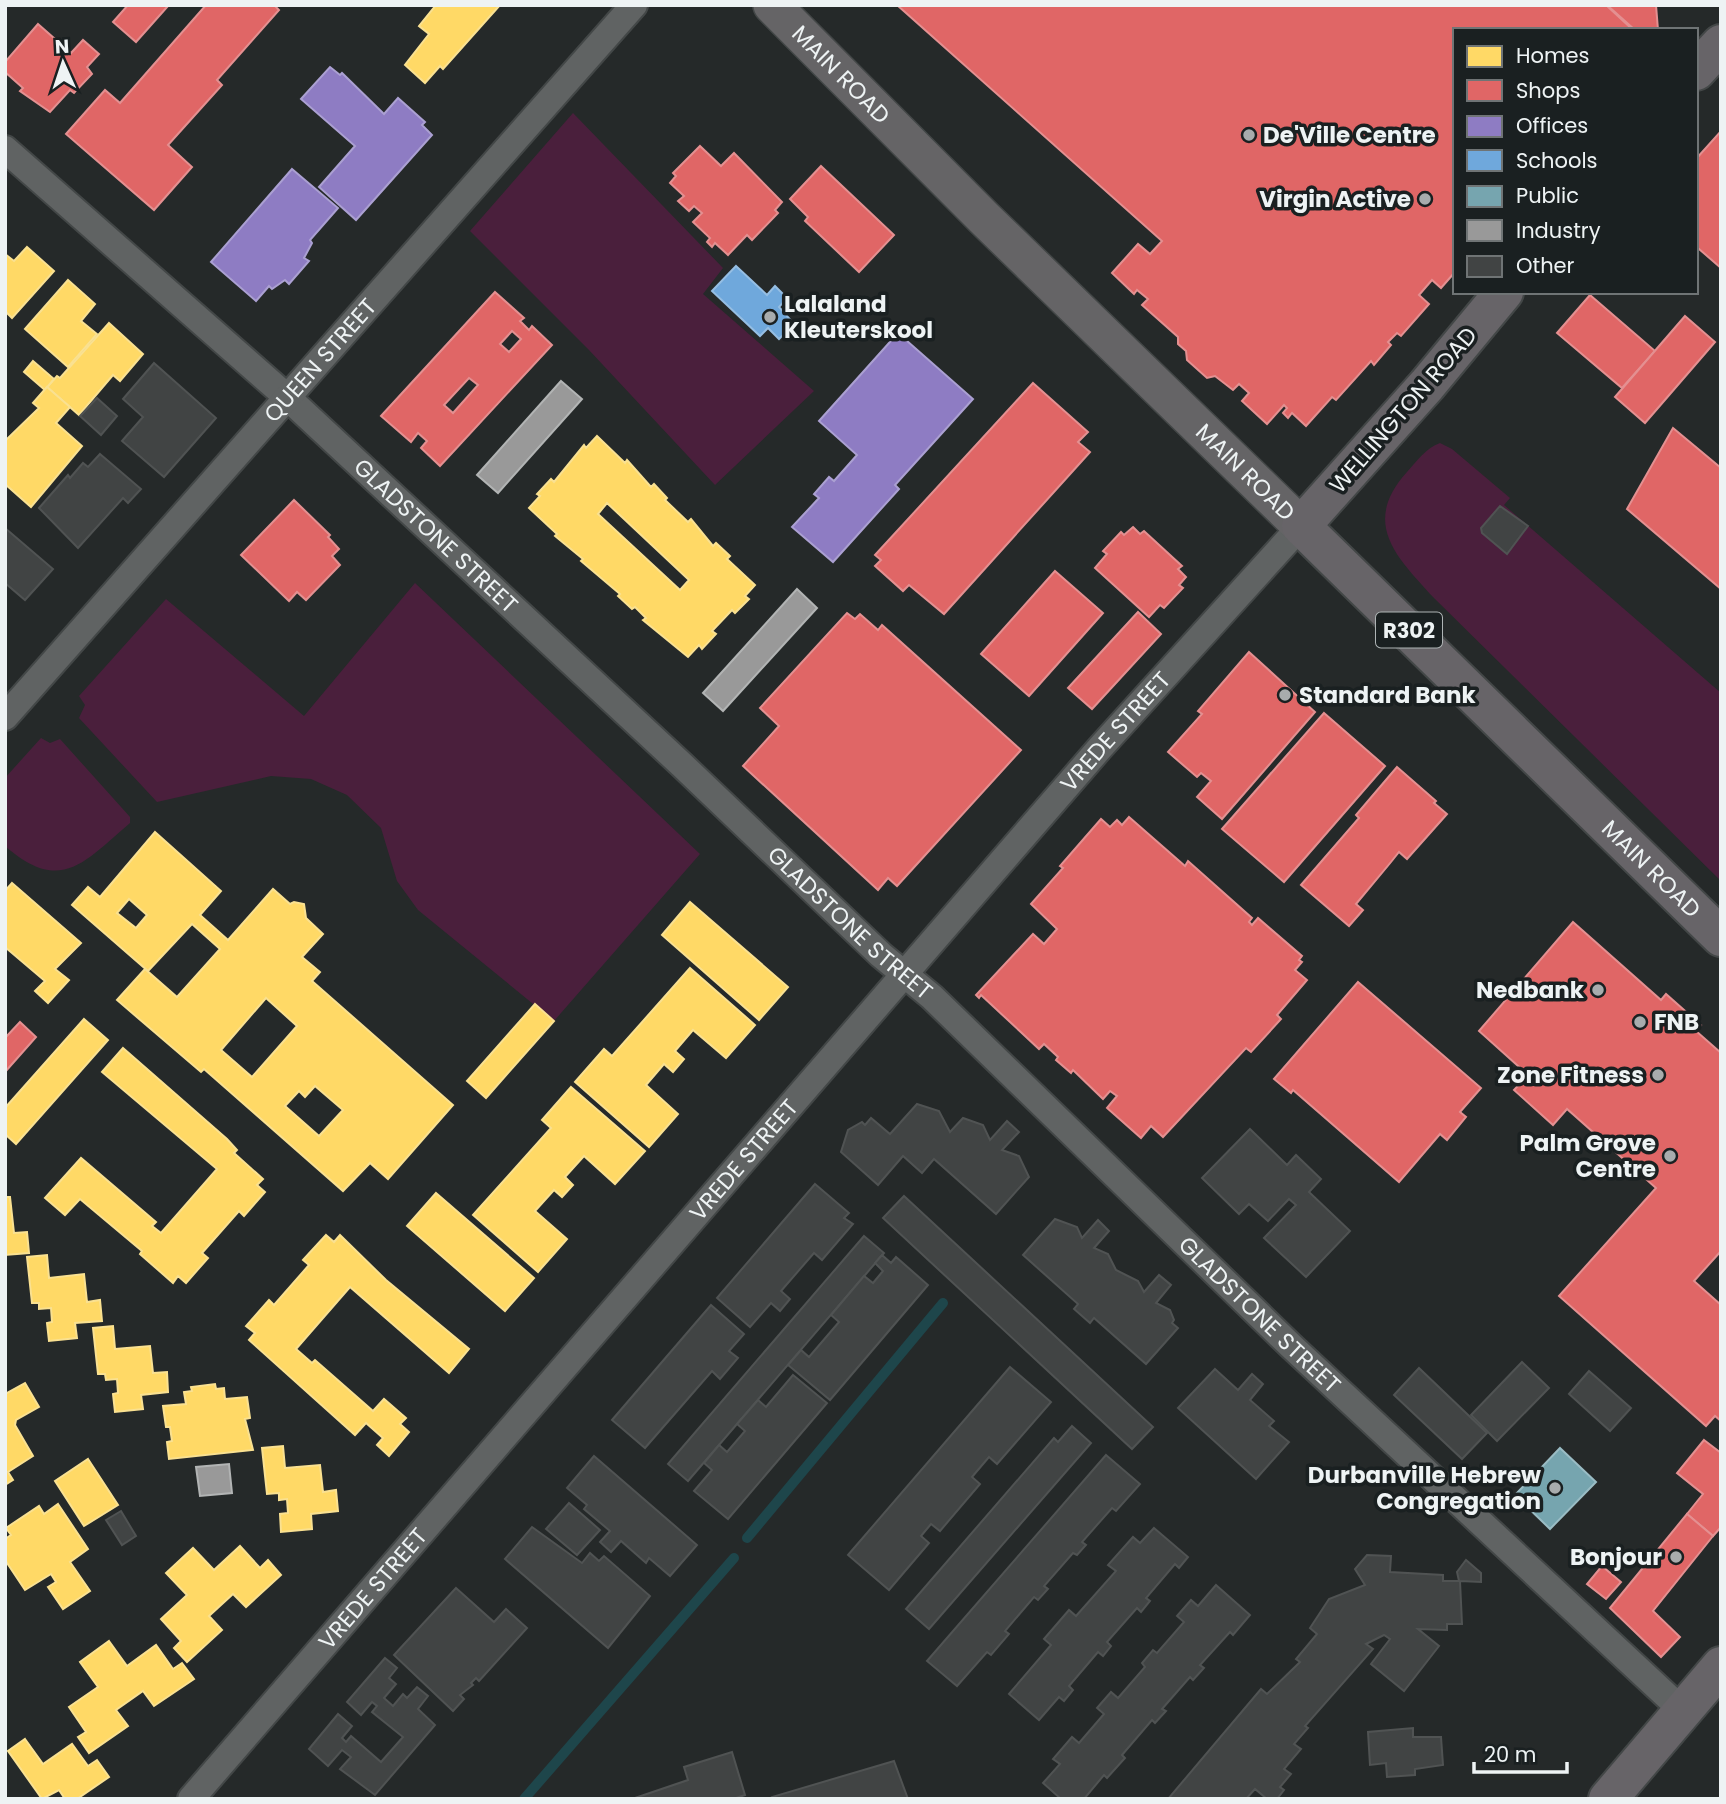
<svg xmlns="http://www.w3.org/2000/svg" width="1726" height="1804" font-family="Poppins,sans-serif">
<rect width="100%" height="100%" fill="#252929"/>
<!-- green -->
<g fill="#4a1f3c">
<path d="M573,113L723,268L703,294L814,391L715,485L589,350L470,231Z"/>
<path d="M1440,443L1452,449L1510,498L1504,505L1721,693V881L1434,598C1398,558 1360,524 1407,472C1417,461 1426,448 1440,443Z"/>
<path d="M415,583L700,854L554,1021L418,910L397,881L381,828L347,795L311,779L271,776L157,802L79,718L85,705L79,696L166,599L304,716Z"/>
<path d="M41,738L50,743L60,739L130,817V823C84,862 61,895 5,846V778Z"/>
</g>
<!-- homes -->
<g fill="#ffd966" stroke="#fae191" stroke-width="2" fill-rule="evenodd">
<path d="M500,5L443,69L440,66L425,83L405,65L429,34L419,26L436,5Z"/>
<path d="M27,247L54,271L12,318L5,311V254L14,261Z"/>
<path d="M68,280L95,304L81,321L97,334L68,367L25,329Z"/>
<path d="M109,323L143,354L120,381L113,375L79,415L47,387L57,376L60,378Z"/>
<path d="M33,361L54,379L45,390L24,372Z"/>
<path d="M47,387L70,407L56,423L82,446L31,507L5,484V441L39,408L33,403Z"/>
<path d="M597,436L625,463L627,460L651,487L654,484L667,498L665,500L688,522L691,519L713,546L716,543L730,556L727,559L755,585L745,596L749,599L735,613L732,610L712,631L716,634L702,649L699,645L688,657L643,620L646,618L635,607L632,609L618,596L620,594L581,561L583,559L555,536L557,534L529,508L540,496L537,494L551,479L554,482L584,445L586,448ZM607,503L689,580L680,590L598,514Z"/>
<path d="M155,832L221,891L200,915L228,940L273,889L290,904L294,902L304,904L306,918L323,934L302,957L320,972L312,981L453,1105L388,1179L370,1163L343,1191L204,1069L201,1072L117,1000L145,969L177,997L220,949L192,924L148,971L72,905L88,887L100,897ZM129,899L147,915L136,928L117,913ZM266,998L297,1026L252,1077L221,1050ZM315,1086L343,1110L319,1136L285,1106L299,1091L305,1097Z"/>
<path d="M12,883L81,943L55,969L69,980L48,1003L35,991L45,981L5,947V891Z"/>
<path d="M690,902L788,987L759,1020L662,935Z"/>
<path d="M690,968L755,1025L726,1058L693,1030L675,1051L684,1059L673,1072L664,1064L646,1085L678,1114L649,1147L575,1082L604,1049L612,1056Z"/>
<path d="M535,1004L554,1021L486,1098L467,1081Z"/>
<path d="M84,1019L108,1040L16,1144L5,1134V1108Z"/>
<path d="M123,1048L227,1139L237,1150L234,1153L263,1179L257,1185L265,1192L244,1216L239,1211L202,1253L208,1258L186,1283L178,1276L173,1283L140,1254L142,1251L80,1199L65,1215L45,1198L81,1158L156,1222L152,1226L161,1233L217,1169L102,1072Z"/>
<path d="M571,1087L645,1151L615,1184L584,1156L565,1177L573,1185L562,1197L554,1190L535,1211L567,1239L538,1272L473,1215L551,1128L542,1120Z"/>
<path d="M436,1193L534,1278L505,1311L407,1226Z"/>
<path d="M5,1197H10L14,1233L27,1232L29,1253L5,1255Z"/>
<path d="M326,1235L334,1242L340,1235L386,1280L469,1349L449,1373L350,1287L296,1349L312,1363L315,1360L373,1411L384,1399L406,1418L400,1424L409,1432L389,1456L377,1445L383,1438L366,1423L355,1435L249,1340L255,1333L246,1326L269,1300L274,1305L309,1265L303,1260Z"/>
<path d="M47,1255L49,1278L84,1274L87,1302L100,1300L102,1321L75,1323L77,1338L49,1341L47,1323L52,1322L51,1308L39,1309V1303H32L27,1257Z"/>
<path d="M113,1326L115,1349L150,1346L153,1373L167,1372L168,1392L141,1395L143,1409L115,1412L113,1394L118,1393L117,1379L106,1380L105,1374H98L93,1328Z"/>
<path d="M25,1383L39,1407L16,1420L15,1425L33,1456L8,1472L13,1480L5,1485V1394Z"/>
<path d="M215,1384L216,1389L224,1388L225,1399L247,1397L250,1418L245,1419L253,1450L169,1459L167,1442L172,1441L170,1427H166L163,1406L186,1404L184,1392L192,1391L191,1387Z"/>
<path d="M283,1446L285,1468L320,1465L323,1492L336,1490L338,1511L311,1514L312,1529L281,1532L280,1514L288,1513L287,1499L279,1500V1493L267,1494L262,1448Z"/>
<path d="M88,1459L118,1505L84,1526L55,1481Z"/>
<path d="M58,1504L88,1549L70,1562L90,1591L63,1609L48,1587L56,1582L51,1574L25,1590L5,1560V1539L11,1535L6,1528L39,1506L44,1514Z"/>
<path d="M240,1546L260,1568L268,1560L281,1575L246,1607L233,1594L209,1616L222,1630L187,1662L174,1648L181,1641L161,1619L187,1595L166,1573L193,1548L214,1570Z"/>
<path d="M109,1641L127,1666L156,1645L173,1669L182,1663L194,1679L154,1706L143,1691L116,1710L128,1726L89,1753L78,1737L86,1732L69,1707L98,1687L80,1662Z"/>
<path d="M25,1739L43,1764L72,1744L88,1766L97,1760L109,1777L77,1799H65L59,1790L42,1799L8,1751Z"/>
</g>
<!-- shops -->
<g fill="#e06666" stroke="#e49091" stroke-width="2" fill-rule="evenodd">
<path d="M128,5H167L168,6L136,42L113,22Z"/>
<path d="M206,5H274L279,10L217,80L222,85L168,145L192,167L154,210L66,134L105,90L120,103Z"/>
<path d="M897,5H1606L1633,30H1455V272L1441,288L1432,280L1419,295L1429,304L1401,336L1397,333L1388,342L1391,345L1374,365L1371,361L1336,400L1332,397L1306,426L1292,413L1288,418L1283,413L1287,408L1284,405L1267,424L1242,401L1249,393L1239,384L1233,390L1215,376L1207,378L1187,360L1186,351L1178,344V337L1142,305L1148,299L1137,290L1134,294L1112,273L1138,244L1150,254L1162,241Z"/>
<path d="M1607,5H1656L1658,30H1635Z"/>
<path d="M38,24L71,53L83,40L99,54L87,67L92,74L74,93L70,90L50,112L20,91L23,88L5,72V62Z"/>
<path d="M1721,131V268L1699,249L1696,253V159Z"/>
<path d="M700,146L721,166L734,153L782,202L775,210L778,213L752,240L747,235L728,255L715,243L712,247L707,242L710,238L693,222L702,213L694,206L689,211L678,201L684,196L670,183L676,176L673,173Z"/>
<path d="M821,166L894,235L859,272L805,221L808,217L790,199Z"/>
<path d="M495,292L524,318L520,321L529,330L532,326L552,345L440,466L421,448L427,441L418,433L411,442L381,416ZM512,331L521,339L509,352L500,344ZM469,378L478,385L453,413L444,405Z"/>
<path d="M1590,295L1655,351L1622,388L1557,333Z"/>
<path d="M1685,316L1715,342L1645,423L1615,397Z"/>
<path d="M1033,383L1088,432L1078,442L1090,452L944,614L909,585L903,591L875,566L881,560L875,555Z"/>
<path d="M1673,428L1721,468V589L1627,509Z"/>
<path d="M294,500L330,535L328,537L339,549L332,556L340,565L306,600L297,592L289,601L241,555Z"/>
<path d="M1133,527L1140,534L1144,531L1182,566L1178,569L1186,577L1179,585L1183,588L1164,608L1160,605L1149,617L1095,568L1107,554L1103,551L1121,532L1124,535Z"/>
<path d="M1055,571L1103,613L1029,696L981,654Z"/>
<path d="M1138,612L1161,634L1092,709L1068,688Z"/>
<path d="M847,613L855,619L860,614L878,630L882,625L1021,750L897,886L888,878L878,890L743,766L779,726L760,708Z"/>
<path d="M1249,652L1315,712L1222,819L1197,797L1211,781L1201,773L1197,777L1168,752L1202,714L1198,711Z"/>
<path d="M1324,713L1385,766L1284,882L1222,829Z"/>
<path d="M1397,767L1436,801L1434,803L1447,814L1407,859L1399,852L1391,862L1356,904L1363,910L1349,926L1301,885L1359,818L1356,815Z"/>
<path d="M1129,817L1185,866L1188,861L1252,918L1249,922L1252,925L1258,918L1302,956L1299,960L1302,962L1295,970L1307,980L1277,1015L1281,1019L1251,1052L1246,1048L1163,1137L1151,1126L1141,1138L1107,1108L1117,1096L1110,1091L1103,1099L1073,1070L1071,1073L1056,1060L1058,1057L1044,1044L1039,1049L981,995L979,998L976,995L1033,934L1044,944L1057,929L1031,904L1063,868L1060,866L1101,819L1110,827L1117,820L1122,825Z"/>
<path d="M1573,922L1661,1000L1666,994L1701,1025L1696,1031L1721,1053V1251L1694,1281L1721,1305V1421L1715,1416L1706,1426L1559,1296L1656,1188L1567,1109L1553,1125L1514,1090L1528,1075L1479,1031Z"/>
<path d="M1358,982L1481,1088L1460,1112L1466,1117L1447,1140L1440,1134L1399,1182L1293,1090L1291,1093L1274,1079Z"/>
<path d="M20,1022L36,1037L5,1072V1038Z"/>
<path d="M1704,1440L1721,1453V1527L1713,1536L1687,1514L1703,1494L1677,1473Z"/>
<path d="M1687,1514L1713,1536L1653,1611L1680,1637L1661,1657L1610,1608Z"/>
<path d="M1602,1566L1621,1582L1606,1599L1587,1584Z"/>
</g>
<!-- offices -->
<g fill="#8e7cc3" stroke="#aba0d2" stroke-width="2">
<path d="M330,67L340,75L342,73L384,114L398,98L425,122L422,125L432,135L356,220L319,187L355,146L301,99Z"/>
<path d="M292,169L338,208L310,240L312,243L304,258L309,261L289,284L285,280L272,289L269,286L256,301L211,262Z"/>
<path d="M898,333L973,399L895,485L899,489L833,562L792,527L819,498L814,494L829,477L834,481L857,455L819,421Z"/>
</g>
<!-- schools -->
<path fill="#6fa8dc" stroke="#95bee3" stroke-width="2" d="M736,266L767,295L775,286L787,298L779,307L794,324L779,339L768,328L760,336L712,291Z"/>
<!-- public -->
<path fill="#76a5af" stroke="#9abcc4" stroke-width="2" d="M1560,1448L1596,1482L1550,1529L1515,1495Z"/>
<!-- industry -->
<g fill="#999" stroke="#b2b4b4" stroke-width="2">
<path d="M561,381L582,399L498,493L477,475Z"/>
<path d="M797,589L817,608L723,711L703,693Z"/>
<path d="M229,1464L232,1493L200,1496L196,1467Z"/>
</g>
<g fill="none" stroke-linecap="round" stroke-linejoin="round">
<!-- stream -->
<g stroke="#1e464b" stroke-width="10">
<path d="M747,1538L943,1303"/>
<path d="M524,1799L734,1558"/>
</g>
</g>
<!-- building -->
<g fill="#414444" stroke="#505353" stroke-width="2">
<path d="M154,363L216,418L164,477L122,441L143,417L123,399Z"/>
<path d="M97,398L117,416L101,435L80,416Z"/>
<path d="M100,454L141,489L128,503L123,498L78,548L39,508L68,475L70,478L83,463L88,467Z"/>
<path d="M1500,506L1528,526L1507,554L1482,533L1481,528Z"/>
<path d="M5,528L53,569L25,600L5,583Z"/>
<path d="M917,1104L939,1111L950,1132L963,1118L983,1125L990,1140L1007,1121L1019,1132L1002,1150L1019,1156L1029,1177L996,1214L934,1159L922,1173L903,1156L878,1185L841,1152L848,1130L862,1122L865,1125L871,1118L890,1134Z"/>
<path d="M1250,1129L1287,1165L1296,1155L1321,1179L1309,1192L1350,1231L1306,1277L1264,1238L1296,1205L1289,1199L1268,1221L1249,1204L1239,1214L1202,1178Z"/>
<path d="M815,1184L849,1213L844,1218L853,1224L822,1260L814,1253L781,1291L790,1299L780,1311L771,1303L750,1327L717,1298Z"/>
<path d="M904,1196L1153,1427L1132,1449L883,1218Z"/>
<path d="M1055,1219L1077,1227L1082,1238L1098,1220L1109,1231L1094,1248L1108,1254L1116,1270L1138,1281L1144,1292L1159,1275L1171,1285L1156,1303L1170,1310L1174,1320L1172,1323L1178,1328L1146,1364L1094,1318L1090,1323L1074,1309L1078,1304L1023,1255Z"/>
<path d="M864,1236L884,1253L688,1481L668,1464Z"/>
<path d="M882,1255L891,1263L896,1257L928,1285L830,1400L788,1365L801,1350L809,1357L839,1322L831,1315L864,1276L873,1283L883,1271L875,1263Z"/>
<path d="M711,1305L744,1334L729,1351L738,1358L720,1379L712,1371L645,1448L612,1420Z"/>
<path d="M1522,1362L1549,1388L1497,1441L1471,1415Z"/>
<path d="M1010,1367L1051,1402L997,1464L989,1457L972,1477L980,1484L940,1531L931,1524L921,1536L929,1543L889,1590L848,1555Z"/>
<path d="M1419,1368L1487,1433L1462,1459L1394,1395Z"/>
<path d="M1215,1369L1238,1390L1252,1374L1263,1384L1250,1400L1274,1421L1269,1426L1289,1442L1256,1479L1178,1408Z"/>
<path d="M1589,1371L1631,1408L1610,1431L1569,1394Z"/>
<path d="M793,1375L827,1403L728,1519L694,1491L712,1470L704,1463L719,1445L727,1452L745,1431L737,1424L758,1400L766,1407Z"/>
<path d="M1072,1426L1091,1443L929,1629L906,1609L1054,1438L1058,1442Z"/>
<path d="M1106,1455L1140,1484L1116,1511L1112,1508L1082,1542L1086,1545L1077,1555L1073,1553L1044,1586L1048,1589L1038,1600L1034,1597L1005,1631L1009,1634L991,1655L987,1652L957,1686L927,1661Z"/>
<path d="M594,1456L697,1545L670,1576L649,1558L646,1563L621,1541L611,1552L600,1542L610,1531L584,1509L587,1505L567,1488Z"/>
<path d="M569,1503L600,1530L577,1555L546,1529Z"/>
<path d="M121,1511L136,1536L122,1545L106,1520Z"/>
<path d="M532,1527L582,1563L590,1553L599,1561L604,1556L650,1596L608,1648L505,1559Z"/>
<path d="M1154,1528L1188,1557L1179,1568L1175,1564L1146,1598L1150,1601L1141,1612L1137,1608L1107,1642L1111,1646L1103,1656L1098,1652L1069,1686L1073,1690L1064,1701L1059,1697L1039,1720L1009,1694L1051,1645L1044,1639L1069,1610L1076,1616L1116,1571L1108,1565L1133,1537L1140,1543Z"/>
<path d="M1367,1555L1391,1556L1390,1572L1443,1575V1581H1459L1457,1572L1466,1560L1481,1573V1582L1460,1581L1462,1624H1447V1630L1418,1629L1439,1646L1404,1691L1371,1664L1390,1639L1384,1635L1366,1644L1373,1649L1305,1726L1308,1728L1294,1744L1301,1749L1284,1769L1291,1774L1280,1787L1284,1790L1277,1799H1267L1255,1789L1246,1799H1168L1261,1689L1267,1694L1300,1662L1296,1659L1317,1634L1310,1628L1329,1599L1365,1585L1355,1569Z"/>
<path d="M1216,1585L1250,1615L1233,1635L1230,1632L1200,1665L1204,1668L1193,1680L1190,1677L1162,1709L1166,1711L1155,1723L1152,1720L1122,1755L1125,1758L1107,1778L1104,1775L1084,1799H1061L1043,1783L1060,1764L1053,1759L1072,1737L1079,1743L1104,1714L1097,1708L1111,1692L1118,1698L1145,1667L1142,1663L1153,1650L1157,1653L1184,1622L1177,1616L1191,1600L1198,1606Z"/>
<path d="M456,1588L494,1622L506,1609L527,1628L479,1681L476,1678L471,1683L473,1685L460,1695L464,1699L453,1711L394,1655Z"/>
<path d="M385,1658L397,1668L389,1678L396,1684L384,1698L393,1706L403,1694L407,1698L417,1687L428,1696L418,1709L435,1725L375,1795L340,1769L351,1757L342,1750L328,1766L309,1749L338,1714L352,1726L342,1738L346,1742L351,1736L381,1762L403,1737L372,1712L377,1706L372,1702L361,1715L347,1702Z"/>
<path d="M1413,1728V1737H1441L1443,1765L1415,1769V1775L1387,1777L1386,1763L1370,1765L1368,1732Z"/>
<path d="M732,1752L745,1795L733,1799H632L688,1780L684,1767Z"/>
<path d="M894,1761L908,1799H773L772,1797Z"/>
</g>
<g fill="none" stroke-linecap="round" stroke-linejoin="round">
<!-- minor casing -->
<g stroke="#434747" stroke-width="30">
<g id="minor">
<path id="s1" d="M5,149L288,398L682,765L881,955L932,997L1290,1345L1683,1711"/>
<path id="s2" d="M5,717L634,5"/>
<path id="s3" d="M191,1799L1099,749L1301,526"/>
</g>
</g>
<!-- secondary casing -->
<g stroke="#434747" stroke-width="40">
<g id="secondary">
<path id="s4" d="M772,5L984,218L1301,526"/>
</g>
</g>
<!-- primary casing -->
<g stroke="#434747" stroke-width="42">
<g id="primary">
<path d="M1696,71L1721,44"/>
<path id="s5" d="M1504,292L1427,385L1301,526L1721,937"/>
<path d="M1608,1799L1721,1666"/>
</g>
</g>
<!-- minor -->
<use href="#minor" stroke="#606363" stroke-width="26"/>
<!-- secondary -->
<use href="#secondary" stroke="#656466" stroke-width="37"/>
<!-- primary -->
<use href="#primary" stroke="#676468" stroke-width="38"/>
</g>
<!-- markers -->
<g fill="#a8acad" stroke="#1a2021" stroke-width="2.5">
<circle cx="1249" cy="135" r="7"/>
<circle cx="1425" cy="199" r="7"/>
<circle cx="770" cy="317" r="7"/>
<circle cx="1285" cy="695" r="7"/>
<circle cx="1598" cy="990" r="7"/>
<circle cx="1640" cy="1022" r="7"/>
<circle cx="1658" cy="1075" r="7"/>
<circle cx="1670" cy="1156" r="7"/>
<circle cx="1555" cy="1488" r="7"/>
<circle cx="1676" cy="1557" r="7"/>
</g>
<g text-anchor="middle" dominant-baseline="central" stroke-width="7" stroke-linejoin="round" paint-order="stroke">
<!-- shield labels -->
<rect fill="#1a2021" stroke="#aeb4b5" stroke-width="2" x="1376" y="612.5" width="66" height="35" rx="5"/>
<g font-size="21" font-weight="bold" fill="#eef3f4">
<text x="1409" y="630">R302</text>
</g>
<!-- street labels -->
<g font-size="23" fill="#eef3f4" stroke="#1a2021">
<text stroke="none"><textPath href="#s4" startOffset="98">MAIN ROAD</textPath></text>
<text stroke="none"><textPath href="#s2" startOffset="476">QUEEN STREET</textPath></text>
<text transform="translate(1403 410) rotate(-49)">WELLINGTON ROAD</text>
<text stroke="none"><textPath href="#s4" startOffset="665">MAIN ROAD</textPath></text>
<text stroke="none"><textPath href="#s1" startOffset="579">GLADSTONE STREET</textPath></text>
<text stroke="none"><textPath href="#s3" startOffset="1412">VREDE STREET</textPath></text>
<text stroke="none"><textPath href="#s5" startOffset="800">MAIN ROAD</textPath></text>
<text stroke="none"><textPath href="#s1" startOffset="1146">GLADSTONE STREET</textPath></text>
<text stroke="none"><textPath href="#s3" startOffset="845">VREDE STREET</textPath></text>
<text stroke="none"><textPath href="#s1" startOffset="1713">GLADSTONE STREET</textPath></text>
<text stroke="none"><textPath href="#s3" startOffset="278">VREDE STREET</textPath></text>
</g>
<!-- poi labels -->
<g font-size="23" font-weight="bold" fill="#eef3f4" stroke="#1a2021" text-anchor="end">
<text x="1263" y="135" text-anchor="start">De'Ville Centre</text>
<text x="1411" y="199">Virgin Active</text>
<text x="784" y="304" text-anchor="start">Lalaland<tspan x="784" dy="26">Kleuterskool</tspan></text>
<text x="1299" y="695" text-anchor="start">Standard Bank</text>
<text x="1584" y="990">Nedbank</text>
<text x="1654" y="1022" text-anchor="start">FNB</text>
<text x="1644" y="1075">Zone Fitness</text>
<text x="1656" y="1143">Palm Grove<tspan x="1656" dy="26">Centre</tspan></text>
<text x="1541" y="1475">Durbanville Hebrew<tspan x="1541" dy="26">Congregation</tspan></text>
<text x="1662" y="1557">Bonjour</text>
</g>
</g>
<!-- border -->
<rect width="1726" height="1804" fill="none" stroke="#eef3f4" stroke-width="14"/>
<!-- legend -->
<rect x="1453" y="28" width="245" height="266" fill="#1a2021" stroke="#6f7475" stroke-width="2"/>
<rect x="1467" y="46" width="35" height="21" fill="#ffd966" stroke="#6f7475" stroke-width="2"/>
<text x="1516" y="63" font-size="21" fill="#eef3f4">Homes</text>
<rect x="1467" y="80" width="35" height="21" fill="#e06666" stroke="#6f7475" stroke-width="2"/>
<text x="1516" y="98" font-size="21" fill="#eef3f4">Shops</text>
<rect x="1467" y="116" width="35" height="21" fill="#8e7cc3" stroke="#6f7475" stroke-width="2"/>
<text x="1516" y="133" font-size="21" fill="#eef3f4">Offices</text>
<rect x="1467" y="150" width="35" height="21" fill="#6fa8dc" stroke="#6f7475" stroke-width="2"/>
<text x="1516" y="168" font-size="21" fill="#eef3f4">Schools</text>
<rect x="1467" y="186" width="35" height="21" fill="#76a5af" stroke="#6f7475" stroke-width="2"/>
<text x="1516" y="203" font-size="21" fill="#eef3f4">Public</text>
<rect x="1467" y="220" width="35" height="21" fill="#999999" stroke="#6f7475" stroke-width="2"/>
<text x="1516" y="238" font-size="21" fill="#eef3f4">Industry</text>
<rect x="1467" y="256" width="35" height="21" fill="#414444" stroke="#6f7475" stroke-width="2"/>
<text x="1516" y="273" font-size="21" fill="#eef3f4">Other</text>
<!-- north arrow -->
<g transform="translate(63 63) rotate(357)" stroke="#1a2021" stroke-width="5" paint-order="stroke">
<path d="M0-5L12 26L0 18L-12 26Z" fill="#eef3f4"/>
<text y="-10" font-size="19" font-weight="bold" text-anchor="middle" fill="#eef3f4">N</text>
</g>
<!-- scale -->
<path d="M1474 1762v10h93v-10" fill="none" stroke="#eef3f4" stroke-width="3.5"/>
<text x="1484" y="1762" font-size="21" fill="#eef3f4" stroke="#1a2021" stroke-width="5" paint-order="stroke">20 m</text>
</svg>
